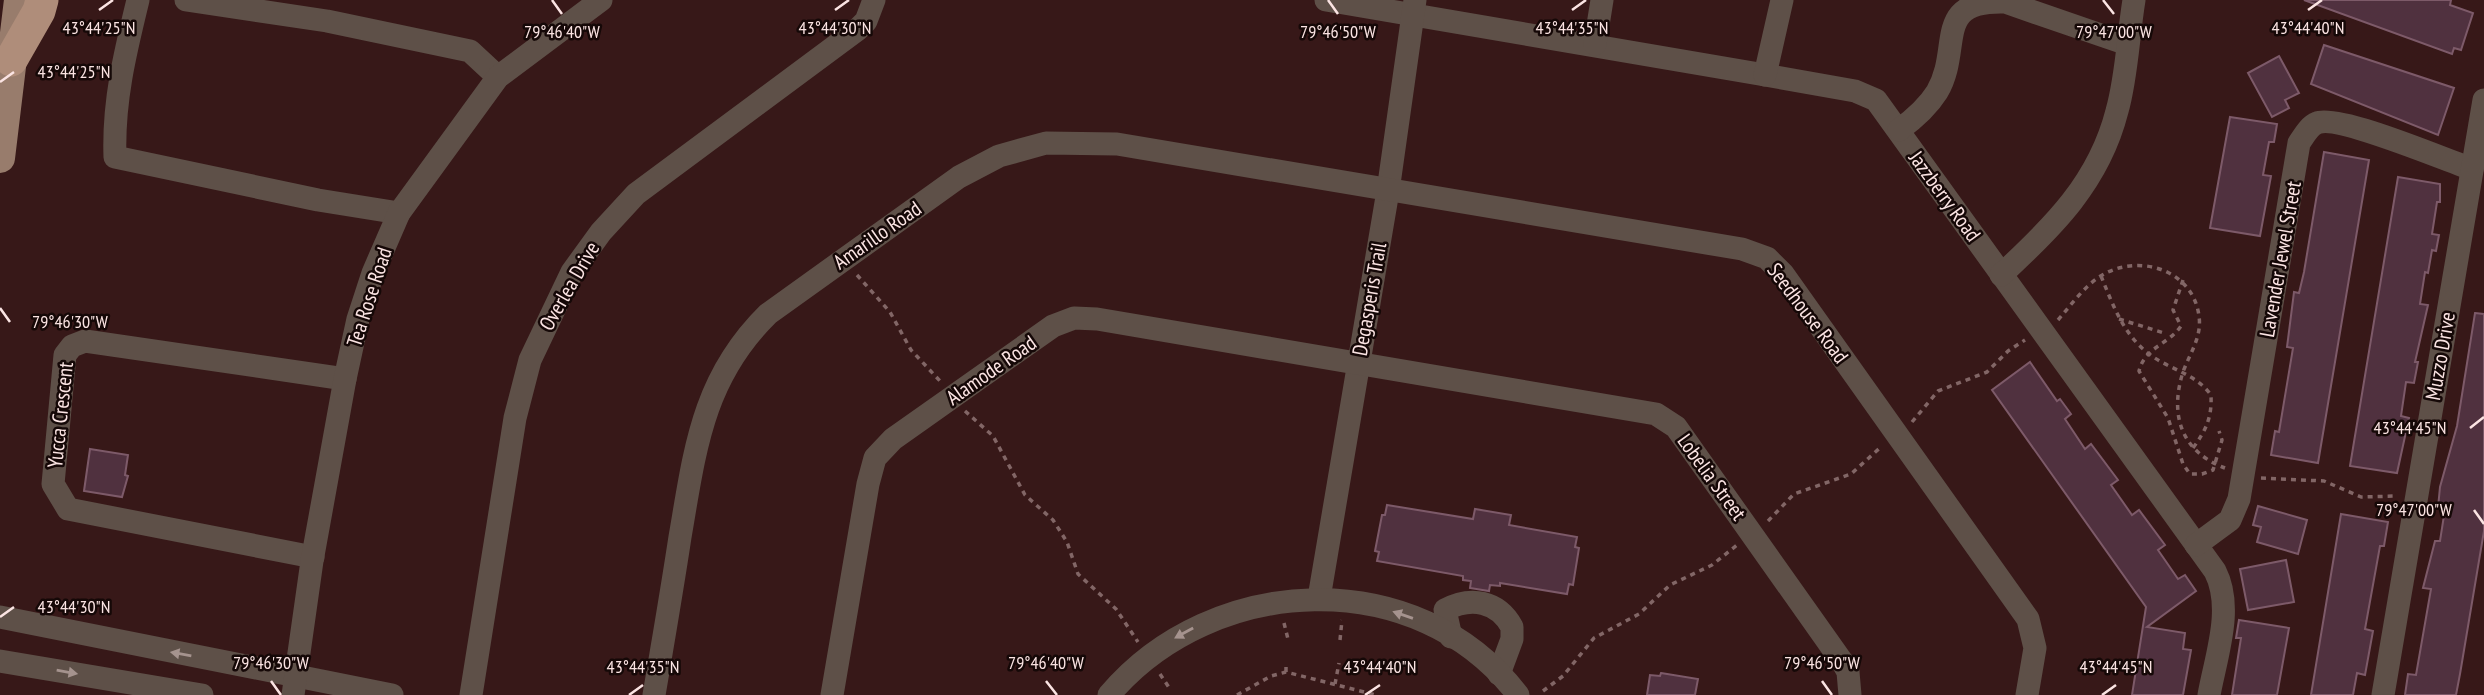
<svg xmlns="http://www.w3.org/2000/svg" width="2484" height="695" font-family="'PT Sans Narrow',sans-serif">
<rect width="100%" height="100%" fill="#371818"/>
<!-- building -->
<g fill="#50313f" stroke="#7d5a69" stroke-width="2">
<path d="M2304,0H2451L2450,5L2473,13L2461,50L2454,48L2452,54Z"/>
<path d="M2324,45L2454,88L2438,135L2311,84Z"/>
<path d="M2279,56L2299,93L2285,100L2289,108L2272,117L2248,73Z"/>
<path d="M2230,117L2277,124L2274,142H2269L2263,175L2271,176L2260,236L2210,228Z"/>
<path d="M2324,152L2369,160L2318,463L2271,455L2275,431L2279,432L2293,348L2287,347L2294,292L2299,293L2304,272Z"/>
<path d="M2398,177L2440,184V202H2437L2432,234L2439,235L2436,251L2432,250L2428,273L2425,272L2420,304L2428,305L2415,362H2418L2414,383L2406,382L2401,416L2409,418L2397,473L2350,466Z"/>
<path d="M2475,313L2484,314V531L2460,674L2456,695H2405L2408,674L2416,675L2431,589L2423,588L2435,541H2440L2445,509L2438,508L2440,487L2457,426Z"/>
<path d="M2030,362L2057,401L2060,399L2071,414L2065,419L2085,449L2091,444L2118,480L2111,485L2132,515L2139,510L2165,545L2158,550L2167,563L2178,579L2185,575L2196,591L2147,627L2185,633L2183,649L2191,650L2183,695H2132L2146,607L1992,390Z"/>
<path d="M90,449L128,455L125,475L128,476L122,497L84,491Z"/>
<path d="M1387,505L1473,519L1475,509L1511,515L1509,525L1577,537L1575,547L1579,548L1573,585L1569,584L1567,594L1500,583V586L1490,585L1489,591L1470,588L1471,581L1463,580V576L1377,561L1379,552L1375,551L1382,515H1385Z"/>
<path d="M2258,506L2307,520L2298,554L2257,542L2261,527L2253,525Z"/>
<path d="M2341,514L2388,522L2384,546H2380L2365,629L2373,631L2365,675L2357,673L2353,695H2311Z"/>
<path d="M2286,560L2294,602L2248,610L2240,569Z"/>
<path d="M2239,620L2289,628L2277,695H2232L2241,638H2236Z"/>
<path d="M1661,673L1698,679L1695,695H1647L1650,675L1660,676Z"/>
</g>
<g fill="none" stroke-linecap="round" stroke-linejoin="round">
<!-- path -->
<g stroke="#826666" stroke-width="3.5" stroke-dasharray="5 5" stroke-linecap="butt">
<path d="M857,275L890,312L911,350L940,381"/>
<path d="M2101,276C2113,305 2123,334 2149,354C2170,370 2195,373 2211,395C2212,418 2206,430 2193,448"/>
<path d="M2183,280L2173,310L2181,326C2168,345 2145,347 2139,371L2168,418L2183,464L2190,474H2202L2213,470L2222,440L2219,431"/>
<path d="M2119,319L2164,333"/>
<path d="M2058,320C2071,305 2083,288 2099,277C2137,252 2193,269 2199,316C2202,337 2190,353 2183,372C2169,416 2182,452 2225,468"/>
<path d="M965,411L993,436L1025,495L1053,520L1067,542L1078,574L1116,609L1138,642"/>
<path d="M1912,422L1938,391L1987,372L2008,351L2025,340"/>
<path d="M2261,478L2324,481L2361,497L2397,496"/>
<path d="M1768,521L1794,494L1851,474L1882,446"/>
<path d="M1284,623L1288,639"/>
<path d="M1340,640L1342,620"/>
<path d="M1286,672V663"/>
<path d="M1160,674L1170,689"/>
<path d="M1335,684L1339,663"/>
<path d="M1543,691L1563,676L1594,638L1639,614L1670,585L1712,565L1737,545"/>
<path d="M1237,695L1271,676L1286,672L1376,695"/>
</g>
<!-- minor -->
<g stroke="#5e5048" stroke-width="23">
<path d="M138,0C125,53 113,102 115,157L318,200L399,213"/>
<path d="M186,0L327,21L470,51L498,77"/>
<path d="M1326,0L1765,75L1855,91L1876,100L2215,571C2234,608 2216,656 2209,695"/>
<path d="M1595,44L1602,0"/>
<path d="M1765,75L1782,0"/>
<path d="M1899,130C1914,119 1927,108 1937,92C1963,48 1931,0 2005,2L2127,44"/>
<path d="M2001,275C2053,227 2099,182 2117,111C2127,76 2128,36 2134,0"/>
<path d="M2196,545L2230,520L2239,499L2299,143C2304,136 2309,126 2317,123C2338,114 2445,160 2472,169"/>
<path d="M313,557L68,509L53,484L65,355L72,346L85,341L345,379"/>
<path d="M1319,598L1388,191L1415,0"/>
<path d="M0,617L392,695"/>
<path d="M1451,637L1445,610C1471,596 1498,601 1512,627V639L1499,674"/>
<path d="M0,661L202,695"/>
<path d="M293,695L312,561L345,379L358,319L373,273L399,213L498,77L601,0"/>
<path d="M471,695L515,418L530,360L572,272L601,232L636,194L857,30L866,21L874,0"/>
<path d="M654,695C663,642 672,590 680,537C695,450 702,379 768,314L959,177L999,156L1046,143L1117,144L1742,249L1767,258L1783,274L2028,619L2035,648L2027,695"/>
<path d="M832,695L868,484L875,458L893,439L1053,326L1074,318L1097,319L1656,414L1676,427L1843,663L1848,672L1850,695"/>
<path d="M1109,695C1212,573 1418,563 1518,695"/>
<path d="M2383,695L2484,100"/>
</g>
<!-- major -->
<path stroke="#987c6c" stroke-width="30" d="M0,158L19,0"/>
<!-- highway -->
<path stroke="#af8d7a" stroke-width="33" d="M11,60L39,11L42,0"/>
</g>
<!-- one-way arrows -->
<defs><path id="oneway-solid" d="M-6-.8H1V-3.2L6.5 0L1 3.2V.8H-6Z" transform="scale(1.75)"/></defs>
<g fill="#a5938e">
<use href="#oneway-solid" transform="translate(1403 615) rotate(-161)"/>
<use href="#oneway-solid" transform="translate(1184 633) rotate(151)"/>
<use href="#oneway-solid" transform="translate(181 654) rotate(-170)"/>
<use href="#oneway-solid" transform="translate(67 672) rotate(10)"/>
</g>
<!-- ticks -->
<path fill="none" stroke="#fbe4e3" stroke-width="2.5" d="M552,0L562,14M1328,0L1338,14M2103,0L2114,14M99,10L113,0M835,10L849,0M1572,10L1586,0M2308,10L2322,0M0,82L14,72M0,308L10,322M2470,428L2484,417M2474,510L2484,524M0,617L14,607M271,681L281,695M1046,681L1057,695M1822,681L1832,695M629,695L643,685M1365,695L1380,685M2102,695L2116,685"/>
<g text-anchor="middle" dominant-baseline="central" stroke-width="5" stroke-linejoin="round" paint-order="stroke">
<!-- street labels -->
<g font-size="21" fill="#fbe4e3" stroke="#150807">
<text transform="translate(1945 196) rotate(54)">Jazzberry Road</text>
<text transform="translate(877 235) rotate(-35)">Amarillo Road</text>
<text transform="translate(2280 259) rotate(-80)">Lavender Jewel Street</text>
<text transform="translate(569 286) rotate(-60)">Overlea Drive</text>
<text transform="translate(369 297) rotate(-72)">Tea Rose Road</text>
<text transform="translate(1369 299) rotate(-80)">Degasperis Trail</text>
<text transform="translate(1808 313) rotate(53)">Seedhouse Road</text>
<text transform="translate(2440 356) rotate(-80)">Muzzo Drive</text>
<text transform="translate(991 370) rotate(-35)">Alamode Road</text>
<text transform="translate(60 415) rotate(-84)">Yucca Crescent</text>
<text transform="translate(1712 477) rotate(54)">Lobelia Street</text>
</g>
</g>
<g font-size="18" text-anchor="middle" fill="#fbe4e3" stroke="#150807" stroke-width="5" stroke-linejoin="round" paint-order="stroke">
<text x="99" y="34">43°44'25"N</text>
<text x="835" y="34">43°44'30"N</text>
<text x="1572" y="34">43°44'35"N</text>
<text x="2308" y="34">43°44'40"N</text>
<text x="562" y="38">79°46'40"W</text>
<text x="1338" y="38">79°46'50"W</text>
<text x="2114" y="38">79°47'00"W</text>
<text x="74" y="78">43°44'25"N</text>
<text x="70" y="328">79°46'30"W</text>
<text x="2410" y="434">43°44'45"N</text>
<text x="2414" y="516">79°47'00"W</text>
<text x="74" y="613">43°44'30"N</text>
<text x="271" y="669">79°46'30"W</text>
<text x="1046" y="669">79°46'40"W</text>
<text x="1822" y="669">79°46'50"W</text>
<text x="643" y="673">43°44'35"N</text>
<text x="1380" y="673">43°44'40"N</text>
<text x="2116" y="673">43°44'45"N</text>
</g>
</svg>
